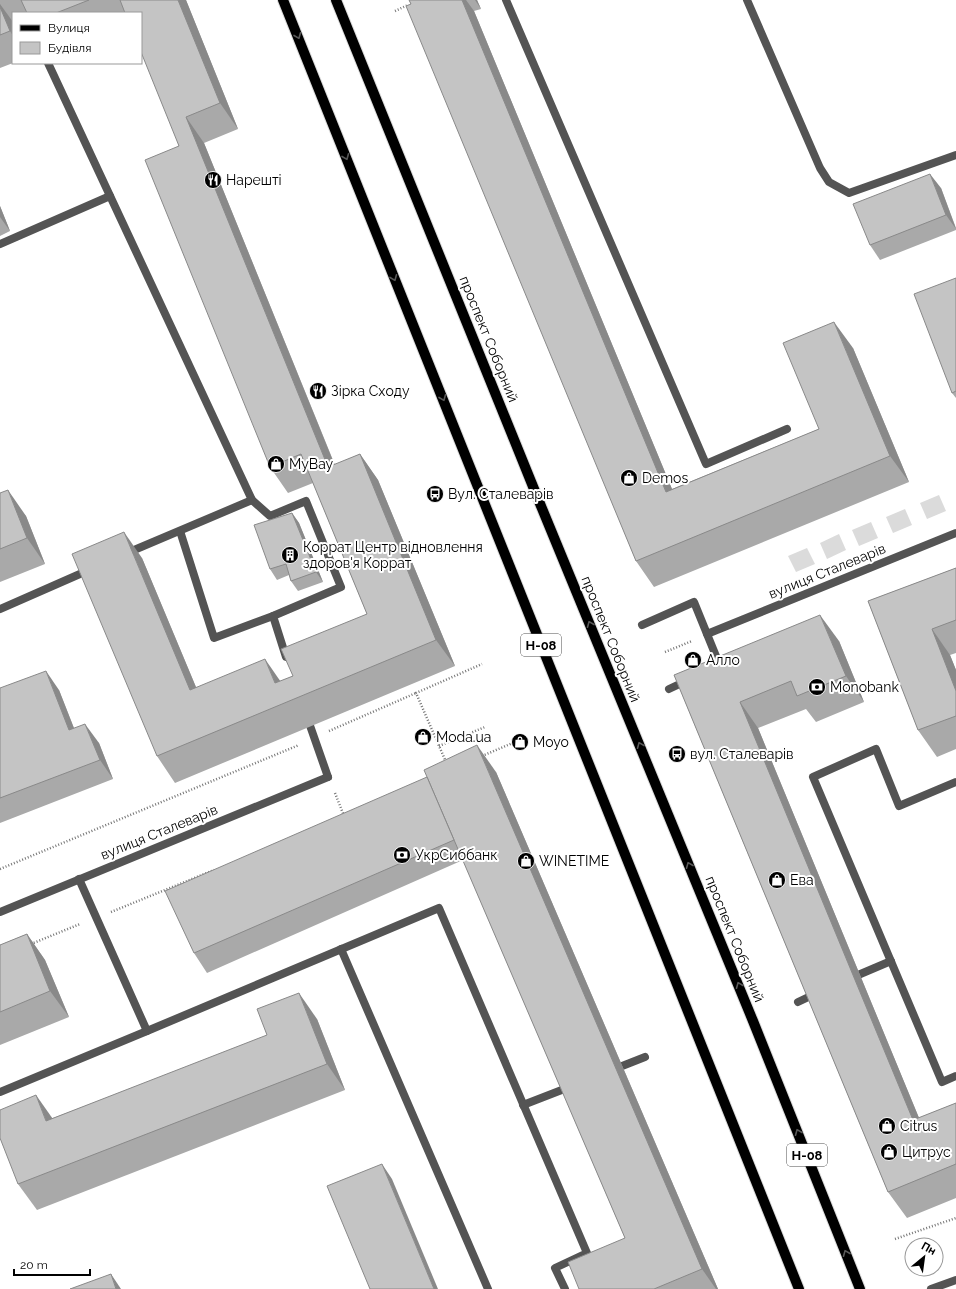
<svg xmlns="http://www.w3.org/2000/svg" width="956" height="1289" font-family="Raleway,sans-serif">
<rect width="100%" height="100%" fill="#fff"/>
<!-- green -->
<g fill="#dbdbdb">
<path d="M939,495L946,511L927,519L920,503Z"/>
<path d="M905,509L912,525L893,533L886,517Z"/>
<path d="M871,522L878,538L859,546L852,530Z"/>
<path d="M839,534L846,550L827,559L820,543Z"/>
<path d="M807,548L815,564L796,572L788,556Z"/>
</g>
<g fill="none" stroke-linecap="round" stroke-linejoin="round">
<!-- primary casing -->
<g stroke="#dbdbdb" stroke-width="12">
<g id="primary">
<path d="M283,0L799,1289"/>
<path d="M336,0L534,489L753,1021L860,1289"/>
</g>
</g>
<!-- path -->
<g stroke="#767676" stroke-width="2.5" stroke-dasharray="1 2" stroke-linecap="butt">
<path d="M395,11L408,5"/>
<path d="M665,652L692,641"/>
<path d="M329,731L416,693"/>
<path d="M439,746L485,727"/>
<path d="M482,756L515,742"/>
<path d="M446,762L416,693L482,664"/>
<path d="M335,793L344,816"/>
<path d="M0,869L299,745"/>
<path d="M111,912L214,870"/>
<path d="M31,944L80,924"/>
<path d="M895,1239L956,1218"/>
</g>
<!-- lane -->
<g stroke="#545454" stroke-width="8">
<path d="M506,0L706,464L787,429"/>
<path d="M747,0L820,168L829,182L849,193L956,155"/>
<path d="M48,63L252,500L270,516L306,501L341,587L273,616L286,657"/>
<path d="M0,244L110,196"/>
<path d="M180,531L214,638L273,616"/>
<path d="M127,553L252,500"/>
<path d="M0,609L89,570"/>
<path d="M307,717L328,777"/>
<path d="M956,782L899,806L876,749L813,777L942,1082L956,1076"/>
<path d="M79,879L147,1031L439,908L587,1253L555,1268L565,1289"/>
<path d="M341,949L488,1289"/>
<path d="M851,978L891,961"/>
<path d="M798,1002L817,993"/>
<path d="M612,1070L645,1057"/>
<path d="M0,1092L147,1031"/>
<path d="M523,1105L572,1086"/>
</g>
<!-- street -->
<g stroke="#545454" stroke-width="8">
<path d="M642,625L694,602L720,666L719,667"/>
<path d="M707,634L956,533"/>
<path d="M669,689L686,681"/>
<path d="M0,912L328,777"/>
<path d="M931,1289L956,1280"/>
</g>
<!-- primary -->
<use href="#primary" stroke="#000" stroke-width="10"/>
</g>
<!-- wall -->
<g fill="#a9a9a9">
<path d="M0,0H186L238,129L204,143L335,465L360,454L378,480L455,666L175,783L157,756L142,558L196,687L281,681L293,676L367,614L313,483L288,493L270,467L141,13H13V63L0,68Z"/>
<path d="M409,0H477L481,9L474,11L672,489L819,429L853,348L909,482L654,587L636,561Z"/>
<path d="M941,188L956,228V230L880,260L870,245Z"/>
<path d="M0,206L10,231L0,236Z"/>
<path d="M956,278V398L952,393Z"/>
<path d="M0,493L26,516L45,564L0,582Z"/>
<path d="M292,513L299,523L323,582L298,591L291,581L289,575L277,580L270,569Z"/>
<path d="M956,568V653L950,655L956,670V749L937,757L918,730L868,601Z"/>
<path d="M839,641L864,702L816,722L806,709L758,728L919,1118L956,1103V1198L907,1218L888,1192L674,675Z"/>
<path d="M0,688L59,690L74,728L99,743L113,779L0,823Z"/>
<path d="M496,772L718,1289H579L625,1238L463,860L207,973L194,953Z"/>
<path d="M27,934L45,960L69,1017L0,1045V945Z"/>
<path d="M317,1019L345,1090L37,1210L18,1184L53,1118Z"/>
</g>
<!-- shaded-wall -->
<g fill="#898989">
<path d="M178,0H186L238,129L220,103Z"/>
<path d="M462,0H466L474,11L684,518L666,492Z"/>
<path d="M475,0H477L481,9Z"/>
<path d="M0,4L13,22V36L10,31L0,7Z"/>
<path d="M186,117L204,143L346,493L328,467Z"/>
<path d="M930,174L941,188L956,229L946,215Z"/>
<path d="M0,206L10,231L0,217Z"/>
<path d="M834,322L853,348L909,482L890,456Z"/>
<path d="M360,454L378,480L455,666L436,640Z"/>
<path d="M8,490L26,516L45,564L27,538Z"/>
<path d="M292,513L299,523L323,582L316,572Z"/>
<path d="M124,532L142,558L208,716L190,690Z"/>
<path d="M820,615L839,641L864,702L846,676Z"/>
<path d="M932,629L950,655L956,670V691Z"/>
<path d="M265,659L283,685L275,683Z"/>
<path d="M46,671L59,690L82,749L69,730Z"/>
<path d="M740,702L758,728L931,1147L913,1120Z"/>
<path d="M85,724L99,743L113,779L100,760Z"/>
<path d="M477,745L496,772L718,1289H716L702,1269Z"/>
<path d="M27,934L45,960L69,1017L50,991Z"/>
<path d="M299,993L317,1019L345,1090L327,1064Z"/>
<path d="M36,1095L55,1122L46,1121Z"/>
<path d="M382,1164L392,1179L438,1289H434Z"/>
<path d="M111,1274L121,1289H116Z"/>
</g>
<!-- building -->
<g fill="#c4c4c4" stroke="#898989">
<path d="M21,0H89L56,13H27Z"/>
<path d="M120,0H178L220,103L186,117L328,467L360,454L436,640L157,756L72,554L124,532L190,690L265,659L275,683L293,676L281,649L367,614L301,454L270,467L145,160L179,146L141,52V13H125Z"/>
<path d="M409,0H462L666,492L819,429L783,343L834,322L890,456L636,561L406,6L411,4Z"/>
<path d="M0,7L10,31L0,35Z"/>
<path d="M930,174L946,215L870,245L853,204Z"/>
<path d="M956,278V391L952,393L914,294Z"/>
<path d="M8,490L27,538L0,549V493Z"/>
<path d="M292,513L316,572L291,581L286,564L270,569L254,525Z"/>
<path d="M956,568V620L932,629L956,691V716L918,730L868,601Z"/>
<path d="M820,615L846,676L797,696L791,681L740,702L913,1120L956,1103V1164L888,1192L674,675Z"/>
<path d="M46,671L69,730L85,724L100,760L0,798V688Z"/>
<path d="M477,745L702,1269L654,1289H579L568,1262L625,1238L424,770Z"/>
<path d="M427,777L454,840L194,953L165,891Z"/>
<path d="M27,934L50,991L0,1012V945Z"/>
<path d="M299,993L327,1064L18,1184L0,1138V1110L36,1095L46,1121L267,1035L257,1009Z"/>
<path d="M382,1164L434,1289H370L327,1186Z"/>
<path d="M111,1274L116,1289H70Z"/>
</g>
<!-- one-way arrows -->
<defs><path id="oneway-chevron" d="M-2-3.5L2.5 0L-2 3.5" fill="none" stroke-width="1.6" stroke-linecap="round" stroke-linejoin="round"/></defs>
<g stroke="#595959">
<use href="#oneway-chevron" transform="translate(298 36) rotate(68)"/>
<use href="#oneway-chevron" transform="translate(346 157) rotate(68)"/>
<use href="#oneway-chevron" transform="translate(394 278) rotate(68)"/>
<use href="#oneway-chevron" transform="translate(443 398) rotate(68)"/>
<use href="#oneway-chevron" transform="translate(590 624) rotate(-112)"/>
<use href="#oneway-chevron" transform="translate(640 745) rotate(-112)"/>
<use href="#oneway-chevron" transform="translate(689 865) rotate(-112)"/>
<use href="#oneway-chevron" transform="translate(739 985) rotate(-112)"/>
<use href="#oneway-chevron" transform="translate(798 1132) rotate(-112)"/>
<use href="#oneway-chevron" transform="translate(846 1253) rotate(-112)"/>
</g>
<!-- icons -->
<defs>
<g id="restaurant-disc" transform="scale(0.9)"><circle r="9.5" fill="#000" stroke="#fff"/><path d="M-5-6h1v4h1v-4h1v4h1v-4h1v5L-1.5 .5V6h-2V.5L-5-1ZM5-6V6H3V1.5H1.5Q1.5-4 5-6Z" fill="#fff"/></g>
<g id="shop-disc" transform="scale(0.9)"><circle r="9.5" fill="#000" stroke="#fff"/><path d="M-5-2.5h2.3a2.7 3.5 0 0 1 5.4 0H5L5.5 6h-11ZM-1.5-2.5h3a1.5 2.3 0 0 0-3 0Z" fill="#fff"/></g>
<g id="bus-disc" transform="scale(0.9)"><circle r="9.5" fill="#000" stroke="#fff"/><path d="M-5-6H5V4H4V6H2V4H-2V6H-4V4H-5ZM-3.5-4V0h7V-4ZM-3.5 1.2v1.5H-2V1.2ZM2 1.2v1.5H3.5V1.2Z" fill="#fff"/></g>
<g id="building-disc" transform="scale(0.9)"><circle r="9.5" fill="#000" stroke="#fff"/><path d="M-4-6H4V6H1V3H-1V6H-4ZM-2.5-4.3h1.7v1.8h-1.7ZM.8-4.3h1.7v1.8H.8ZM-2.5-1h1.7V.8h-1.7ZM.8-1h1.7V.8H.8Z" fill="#fff"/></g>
<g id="bank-disc" transform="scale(0.9)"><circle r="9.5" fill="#000" stroke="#fff"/><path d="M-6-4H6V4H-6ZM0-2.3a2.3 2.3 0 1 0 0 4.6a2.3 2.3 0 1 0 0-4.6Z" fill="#fff"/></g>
</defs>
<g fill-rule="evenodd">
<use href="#restaurant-disc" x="213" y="180"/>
<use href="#restaurant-disc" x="318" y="391"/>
<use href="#shop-disc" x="276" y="464"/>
<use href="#shop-disc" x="629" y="478"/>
<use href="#bus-disc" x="435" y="494"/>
<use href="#building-disc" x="290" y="555"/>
<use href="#shop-disc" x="693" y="660"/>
<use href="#bank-disc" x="817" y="687"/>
<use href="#shop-disc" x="423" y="737"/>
<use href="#shop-disc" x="520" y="742"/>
<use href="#bus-disc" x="677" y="754"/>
<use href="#bank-disc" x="402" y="855"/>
<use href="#shop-disc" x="526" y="861"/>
<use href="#shop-disc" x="777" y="880"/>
<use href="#shop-disc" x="887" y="1126"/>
<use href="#shop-disc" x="889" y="1152"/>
</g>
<g text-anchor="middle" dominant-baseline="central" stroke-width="4" stroke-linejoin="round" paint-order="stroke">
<!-- shield labels -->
<g fill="#fff" stroke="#4c4c4c" stroke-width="1">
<rect x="521" y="634" width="40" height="22" rx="3"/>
<rect x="787" y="1144" width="40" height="22" rx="3"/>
</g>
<g font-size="13" font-weight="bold" fill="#000">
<text x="541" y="645">Н-08</text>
<text x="807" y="1155">Н-08</text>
</g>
<!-- poi labels -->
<g font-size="14" fill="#000" stroke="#fff" text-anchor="start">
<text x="226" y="180">Нарешті</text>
<text x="331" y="391">Зірка Сходу</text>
<text x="289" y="464">MyBay</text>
<text x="642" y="478">Demos</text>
<text x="448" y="494">Вул. Сталеварів</text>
<text x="303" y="547">Коррат Центр відновлення<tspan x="303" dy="16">здоров'я Коррат</tspan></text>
<text x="706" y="660">Алло</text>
<text x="830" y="687">Monobank</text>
<text x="436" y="737">Moda.ua</text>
<text x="533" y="742">Moyo</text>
<text x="690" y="754">вул. Сталеварів</text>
<text x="415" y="855">УкрСиббанк</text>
<text x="539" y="861">WINETIME</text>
<text x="790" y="880">Ева</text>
<text x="900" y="1126">Citrus</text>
<text x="902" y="1152">Цитрус</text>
</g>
<!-- street labels -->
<g font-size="14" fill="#000" stroke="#fff">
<text transform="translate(489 339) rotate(68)">проспект Соборний</text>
<text transform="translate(827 571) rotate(-22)">вулиця Сталеварів</text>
<text transform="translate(611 639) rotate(68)">проспект Соборний</text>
<text transform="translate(159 832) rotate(-22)">вулиця Сталеварів</text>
<text transform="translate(735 939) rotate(68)">проспект Соборний</text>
</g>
</g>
<!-- legend -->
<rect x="12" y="12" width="130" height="52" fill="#ffffff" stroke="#999999"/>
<rect x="20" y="25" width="20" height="6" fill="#000000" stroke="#999999"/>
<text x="48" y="32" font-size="12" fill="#000000">Вулиця</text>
<rect x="20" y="42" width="20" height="12" fill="#c4c4c4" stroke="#999999"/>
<text x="48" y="52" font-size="12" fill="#000000">Будівля</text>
<!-- north arrow -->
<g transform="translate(924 1257) rotate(29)"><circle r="19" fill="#ffffff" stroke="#999999"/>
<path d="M0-3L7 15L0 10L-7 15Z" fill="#000000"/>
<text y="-6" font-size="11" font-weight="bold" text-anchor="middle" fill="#000000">Пн</text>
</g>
<!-- scale -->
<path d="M14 1269v6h76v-6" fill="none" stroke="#000000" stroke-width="2"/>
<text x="20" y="1269" font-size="12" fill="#000000" stroke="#ffffff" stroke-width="3" paint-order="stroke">20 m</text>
</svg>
